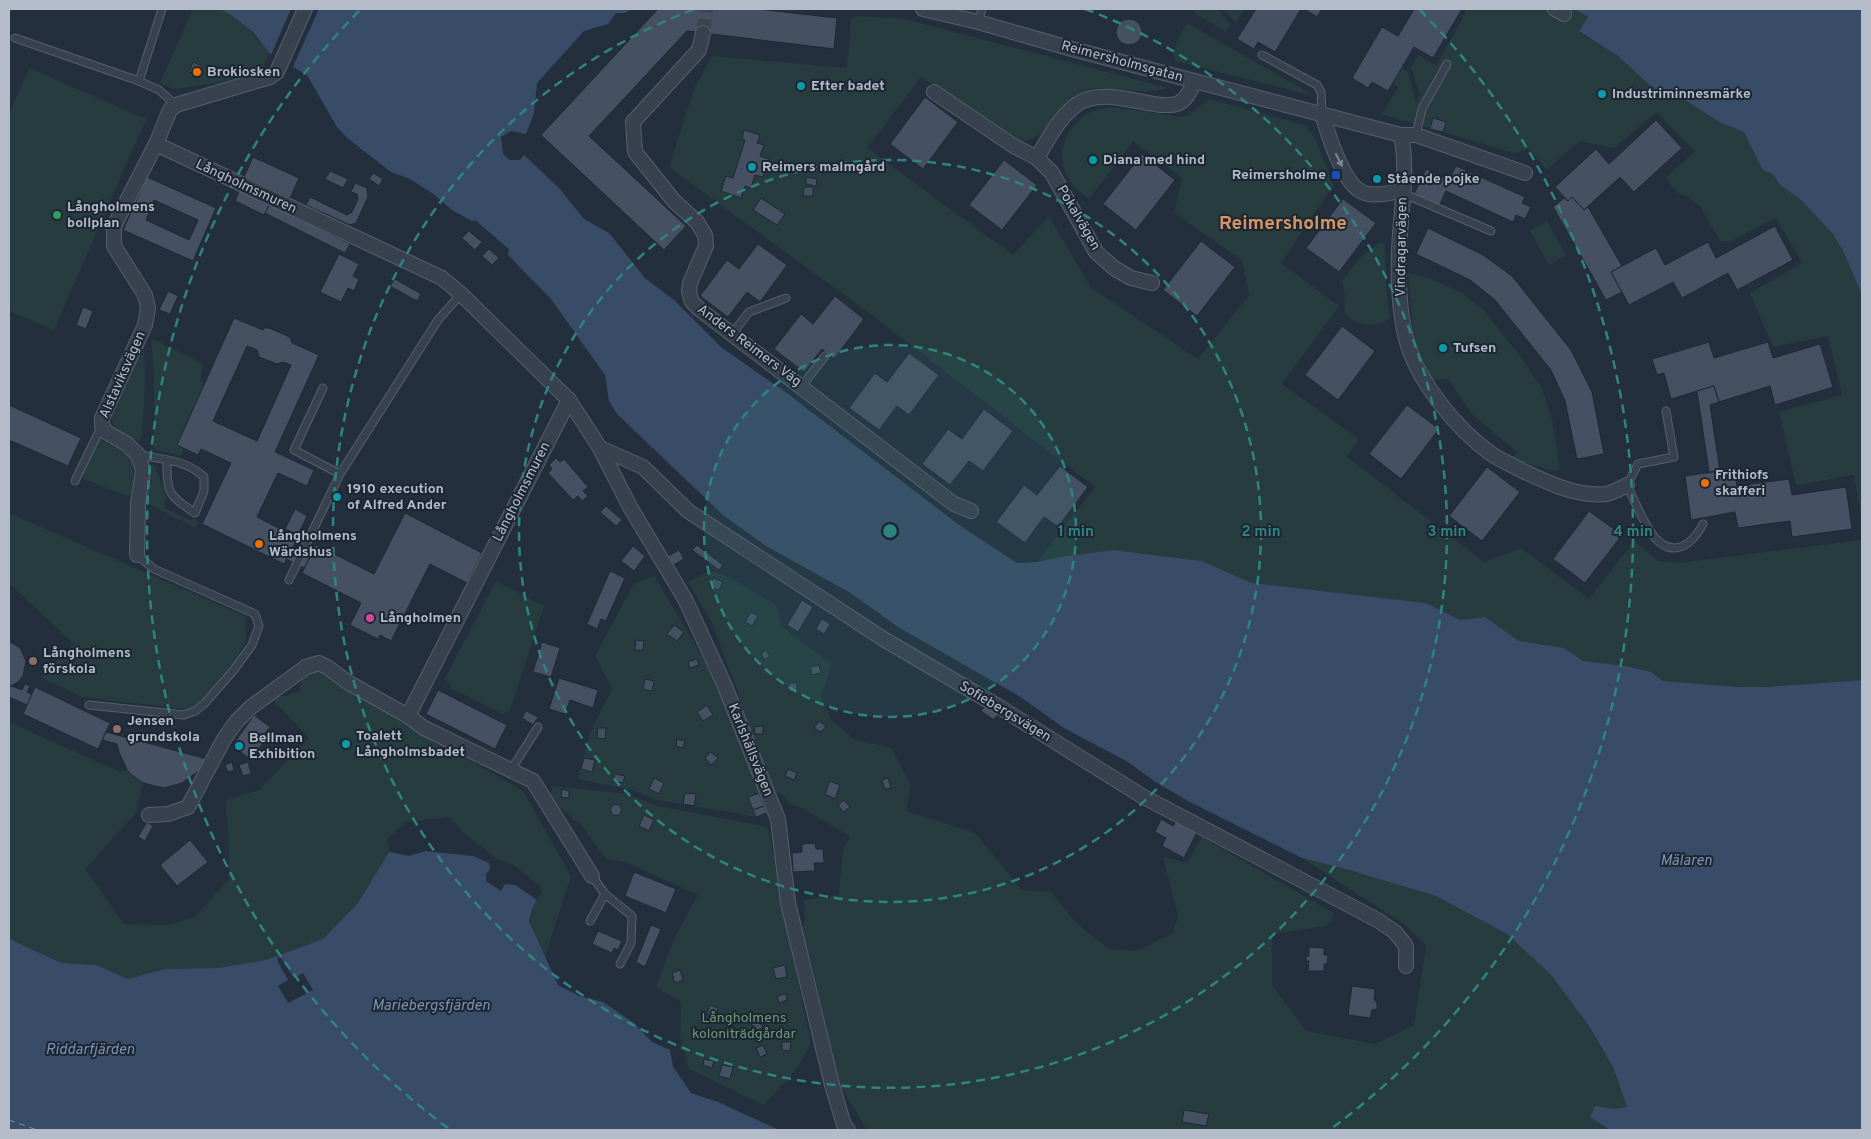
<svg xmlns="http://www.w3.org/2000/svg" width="1871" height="1139" font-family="Overpass,sans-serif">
<rect width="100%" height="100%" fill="#242f3e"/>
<!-- green -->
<g fill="#263c3f">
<path d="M193,9C201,9 212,7 220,9C237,13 259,40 269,53L262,70L218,83L174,89L160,83Z"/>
<path d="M1197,9H1217L1230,25L1226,32L1194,13Z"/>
<path d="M1224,9H1244L1236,23Z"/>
<path d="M1462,9H1575L1588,17L1579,32L1618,56L1654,89H1668L1721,123L1744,132L1762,169L1774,175L1779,184L1802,201L1833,234L1844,253L1862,295V521L1854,475L1796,485L1779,412L1842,395L1828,336L1773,347L1750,293L1802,263L1776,218L1731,241H1720L1700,206L1688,197L1678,193L1665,178L1695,152L1657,112L1614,148L1579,141L1547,170L1528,149L1514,153L1382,114L1398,87L1393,83L1402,68L1408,72L1416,102L1420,94L1411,67L1419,55L1436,66L1466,12Z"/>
<path d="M858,16L905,19L1168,88L1149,92L1094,88L1074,97L1039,135L1026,141L1008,135L921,77L867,148L1013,255L1049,216L1091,288L1198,359L1249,295L1242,260L1174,213L1182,178L1133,141L1089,199C1083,194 1074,188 1070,181C1050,152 1070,117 1101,108C1110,105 1167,115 1181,117L1189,115L1209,99L1304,125L1314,136L1334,185L1281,263L1339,306L1282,384L1359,439L1347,457L1484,562L1521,548L1589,599L1634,541L1658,561L1679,563L1862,540V680L1767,687H1739L1662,681L1651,672L1626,666L1583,661L1564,648L1519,641L1485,617L1460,620L1426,603L1252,583L1202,561L1163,556L1114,550L1060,557L1037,562L1095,487L873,316L669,167L694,89L712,56L847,68L851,19Z"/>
<path d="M1187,23L1315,96L1175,61C1170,49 1181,33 1187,23Z"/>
<path d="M29,68L146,119L54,330L9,311V114Z"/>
<path d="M1547,221L1566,255L1549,265L1530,231Z"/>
<path d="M1380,242L1385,244V248L1387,296L1390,318C1377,330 1356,325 1344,313L1345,297L1342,281L1361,257Z"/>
<path d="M1408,273L1429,278L1462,293L1483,309L1520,356L1542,389L1552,419L1560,469L1554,471L1511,459L1517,452L1472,414L1448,379L1432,380L1414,342Z"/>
<path d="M153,339L201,363L203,366L200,381L204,385L181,456L157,450L154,448V375L151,340Z"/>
<path d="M142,344L144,345C146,376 145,407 141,438L139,441C125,435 116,434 111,417Z"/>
<path d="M101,440C133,455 137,458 131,494L127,496L84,479L82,477L98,441Z"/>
<path d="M152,464L155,466L166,496L164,508L191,521L194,519L198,521L195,528L147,503L145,499Z"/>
<path d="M9,513L245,616L246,641L230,668L194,708L185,709L82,697L40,677L74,644L9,583Z"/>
<path d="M709,571L729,577L776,605L781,626L832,664L821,697L832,721L854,739L891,748L911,785L906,811L975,833L1022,890L1051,892L1076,923L1109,949L1137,951L1173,933L1178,916L1163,857L1187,863L1202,837L1335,914L1326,926L1272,934V985L1306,1031L1375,1044L1414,1025L1426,945L1405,925L1302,858L1349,870L1436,896L1507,934L1551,975L1589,1026L1613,1067L1627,1107L1613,1109L1590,1117L1610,1130H867L839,1084L811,960L802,931L805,918L804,900L839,895L843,850L850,836L800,807L790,804L784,796L774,790L746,721L739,695L712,623L688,582Z"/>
<path d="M654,576L709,668L733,721L767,813L756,817L658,800L632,790L578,779L590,733L612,689L595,656L633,585Z"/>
<path d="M496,581L544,606L509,713L505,711L503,714L450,688L451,684L444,680Z"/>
<path d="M308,672H319L523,791L571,876L545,956C531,925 523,923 542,892L540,886L515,866L497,859L463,832L450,817L405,822L387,839L389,852L358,903L323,939L266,960L218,968L165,969L128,979L96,965L62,963L22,945L9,938V722L120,772L127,770L133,776L143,783L135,814L85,869L124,924L167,925L194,918L229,879L228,828L225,800L259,790L309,738L271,698L276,696H286L300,691L302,677Z"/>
<path d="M553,786L628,794L658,806L758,825L766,827L770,834L783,911L811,1043L798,1067L764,1105L689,1069L680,1037L681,1002L656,987L674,939L698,895L625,862L606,859L583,827L550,799Z"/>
</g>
<!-- water -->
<g fill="#394c67">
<path d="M220,9H632L625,13H616L608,24L584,31L537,83L534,113L526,134L511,131L501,137L503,154L510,160H520L524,155L559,188L584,219L609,233L645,278L674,300L721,347L788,394L959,525L1017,563L1037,562L1060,557L1114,550L1202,561L1252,583L1426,603L1460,620L1485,617L1519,641L1564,648L1583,661L1626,666L1651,672L1663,681L1739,687H1767L1862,680V1130H1610L1590,1117L1595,1106L1613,1109L1627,1107L1613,1067L1589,1026L1551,975L1507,934L1436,896L1349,870L1302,858L1188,801L1154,781L1128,762L1064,728L1019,696L898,627L849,592L766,546L723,515L617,414L609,401L605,375L551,299L508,255L509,249L475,220L472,221L452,210L432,193L410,179L391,172L346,137L337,127L307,75L269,53L254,33L230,14Z"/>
<path d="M1575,9H1862V295L1844,253L1833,234L1802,201L1779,184L1774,175L1762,169L1744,132L1721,123L1668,89H1654L1618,56L1579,31L1588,17Z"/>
<path d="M426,851L473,856L489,863L490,869L486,874V881L501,891L505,884L515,885L537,900L533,907L529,921L558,985L579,996L603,1002L634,1023L652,1042L670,1050L673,1067L691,1093L718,1102L779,1130H9V938L22,945L62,963L96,965L128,979L165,969L218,968L266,960L323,939L358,903L389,852L409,856Z"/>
</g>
<!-- pier -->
<g fill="#242f3e">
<path d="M291,9H319L292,69L270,57Z"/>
<path d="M277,956L282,959L294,978L303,973L313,990L288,1003L278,986L288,980L278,962Z"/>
</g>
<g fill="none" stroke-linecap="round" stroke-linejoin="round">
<!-- ferry -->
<path stroke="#7c92b1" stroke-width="1" stroke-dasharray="6 5" stroke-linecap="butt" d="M9,1120L37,1130"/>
</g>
<!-- building -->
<g fill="#455162" stroke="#1f2835" fill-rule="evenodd">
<path d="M658,9H758L837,18L834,49L687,31L589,136L686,226L664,250L541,135Z"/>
<path d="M1256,9H1301L1275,52L1258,42L1254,49L1237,39Z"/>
<path d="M1304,9H1322L1317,17Z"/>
<path d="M1414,9H1462L1433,58L1414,47L1388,91L1372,82L1368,88L1352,78L1382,27L1398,36Z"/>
<circle cx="1129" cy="32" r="13"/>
<path d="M193,62L202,66L198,76L189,72Z"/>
<path d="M925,97L958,122L923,169L890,144Z"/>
<path d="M1433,118L1446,122L1443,132L1430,129Z"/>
<path d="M1656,120L1682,148L1634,192L1620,177L1584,210L1572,197L1568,201L1555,187L1596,149L1609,164Z"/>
<path d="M744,130L760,135L757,143L764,145L760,156L769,159L763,177L755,175L751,188L745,186L741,198L721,191L726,176L733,178L745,140L742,139Z"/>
<path d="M1142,154L1175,180L1136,230L1103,204Z"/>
<path d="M253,157L299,178L290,198L244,177Z"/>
<path d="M1004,160L1037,185L1002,230L969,205Z"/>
<path d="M1456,166L1525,197L1522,203L1531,207L1525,219L1516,215L1513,222L1446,191L1439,206L1414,194L1426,169L1449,180Z"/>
<path d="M330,171L348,179L343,188L325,179Z"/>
<path d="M373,173L383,179L379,186L369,179Z"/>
<path d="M147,177L216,208L193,261L123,230ZM154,200L198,220L189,240L146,220Z"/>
<path d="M806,177L817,179L816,186L806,184Z"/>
<path d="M355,183L367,188L368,197L356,223L350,225L306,205L310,197L347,215L352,212L358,199L357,194L351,192Z"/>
<path d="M804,187H813V196H803Z"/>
<path d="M240,189L270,204L264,215L235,201Z"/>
<path d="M1572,197L1584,210L1588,207L1622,266L1611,272L1622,292L1606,300L1553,207L1564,198L1568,201Z"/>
<path d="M761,198L785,214L777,225L753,210Z"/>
<path d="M1343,199L1376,223L1339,272L1306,248Z"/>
<path d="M270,204L350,244L345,253L265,213Z"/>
<path d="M1775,226L1793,260L1737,290L1728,273L1682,298L1673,282L1629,305L1611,272L1656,248L1665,265L1708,242L1716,258Z"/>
<path d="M1428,228L1483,255L1512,276L1571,350L1592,392L1604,454L1577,459L1565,401L1551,370L1495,300L1470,280L1416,254Z"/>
<path d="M469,231L482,242L475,250L462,238Z"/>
<path d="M1201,241L1235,267L1197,316L1163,290Z"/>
<path d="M758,244L787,265L760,302L747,292L728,317L700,296L727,260L739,269Z"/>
<path d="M489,249L499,258L492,265L482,256Z"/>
<path d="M339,254L359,264L353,276L359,279L354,291L348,288L341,302L320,292Z"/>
<path d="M395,279L421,294L417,301L390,286Z"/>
<path d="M168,291L178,296L170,314L159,310Z"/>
<path d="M835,296L864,319L834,359L822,349L804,372L774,349L801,314L813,324Z"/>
<path d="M83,307L93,311L86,329L76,325Z"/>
<path d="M234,318L263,330L264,328H269L290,337L292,343L319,355L275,452L314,470L307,486L278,473L257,517L298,538L284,564L202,524L231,463L201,449L198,455L177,445ZM247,346L257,350L259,357L277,364L283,362L291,365L257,441L213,421Z"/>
<path d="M1342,326L1375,351L1338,400L1305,375Z"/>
<path d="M1709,342L1714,358L1768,342L1773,358L1820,344L1833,387L1775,405L1770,386L1719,402L1714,386L1671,399L1664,373L1657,375L1652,359Z"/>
<path d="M909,353L939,375L909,415L897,406L879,430L849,408L875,373L887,382Z"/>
<path d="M1714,386L1719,402L1710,405L1720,471L1709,472L1697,391Z"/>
<path d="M9,405L81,438L68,466L9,440Z"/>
<path d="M1407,405L1439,429L1401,479L1369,454Z"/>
<path d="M984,409L1013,431L983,471L969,461L950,485L922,464L948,429L962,439Z"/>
<path d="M556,458L560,462L564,459L588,487L583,491L588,496L582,501L578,496L573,500L548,473L552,469L549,465Z"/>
<path d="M1060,466L1088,487L1058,527L1044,517L1025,543L996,522L1024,485L1037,495Z"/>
<path d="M1487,467L1520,492L1482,541L1449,516Z"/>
<path d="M1734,469L1737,486L1789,479L1792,495L1846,487L1852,529L1792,537L1790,521L1738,528L1735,512L1691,520L1685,476Z"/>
<path d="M606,506L622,520L616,526L600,512Z"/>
<path d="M295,509L307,516L298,535L285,529Z"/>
<path d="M1589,511L1622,535L1585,583L1553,559Z"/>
<path d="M405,513L482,553L467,583L430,564L391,641L380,635L378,639L350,625L361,603L302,573L316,545L374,574Z"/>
<path d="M697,545L723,565L719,570L692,550Z"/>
<path d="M293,546L311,555L304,568L286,559Z"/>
<path d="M633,546L645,556L634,571L621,561Z"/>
<path d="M679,550L684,559L673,565L668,556Z"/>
<path d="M610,571L625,578L606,621L601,619L597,629L587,624Z"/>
<path d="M713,578L723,582L719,590L710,586Z"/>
<path d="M802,600L813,607L798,632L787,625Z"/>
<path d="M751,612L758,616L752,626L745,622Z"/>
<path d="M822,619L830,624L824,634L816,629Z"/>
<path d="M674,625L684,632L677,641L667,634Z"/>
<path d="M636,640L644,641L643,650H635Z"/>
<path d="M9,641L20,648L26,661L23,676L18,682L9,687Z"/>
<path d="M542,642L560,648L551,677L533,672Z"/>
<path d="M766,650L770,656L764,660L761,653Z"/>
<path d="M697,659L699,665L690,668L688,662Z"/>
<path d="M819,665L821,673L812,675L810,667Z"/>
<path d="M559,678L598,690L593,708L570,700L565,714L549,709Z"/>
<path d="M645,679L654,681L652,691L643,689Z"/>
<rect x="789" y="683" width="8" height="9"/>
<path d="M25,684L30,686L27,692L32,695L27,705L9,697V687L12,686L22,690Z"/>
<path d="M35,687L110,723L98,749L23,714Z"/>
<path d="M438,690L507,725L495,749L426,714Z"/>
<path d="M987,704L999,712L994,720L981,711Z"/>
<path d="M707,705L713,715L703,721L697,712Z"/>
<path d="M526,711L538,717L533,725L522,718Z"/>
<path d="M254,715L270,727L264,735L267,738L257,751L254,749L247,757L232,746Z"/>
<path d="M819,721L826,726L821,732L814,728Z"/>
<path d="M763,726V734H755L754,727Z"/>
<path d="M598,728H606L605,739L597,738Z"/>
<path d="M106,732L207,759L200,770L182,783L164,788L143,783L133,776L127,770L119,752L117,744L102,740Z"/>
<path d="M344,738L352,745L347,750L339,743Z"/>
<path d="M677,739L685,741L683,748L676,746Z"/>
<path d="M711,752L718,758L711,765L705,758Z"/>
<path d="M584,758L595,760L592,772L581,769Z"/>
<path d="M232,762L234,770L228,772L225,765Z"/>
<path d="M248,762L251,774L243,776L239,765Z"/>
<path d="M788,769L797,773L794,780L785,776Z"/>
<path d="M615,774L625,776L623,783L613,781Z"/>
<path d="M654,778L664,783L659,794L649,789Z"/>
<path d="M888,778L891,788L885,789L882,780Z"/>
<path d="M830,781L840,785L835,799L825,794Z"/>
<path d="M562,789L569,791V798L561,797Z"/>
<path d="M685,793L696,794L694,806L683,804Z"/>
<path d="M759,793L764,806L753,810L748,797Z"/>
<path d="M844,800L850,807L843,812L838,805Z"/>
<circle cx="616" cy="810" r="5.5"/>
<path d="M764,806L767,813L756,817L753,810Z"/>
<path d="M644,815L654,820L649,831L639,826Z"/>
<path d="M1161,819L1173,826L1176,821L1197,832L1184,858L1162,846L1166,838L1155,832Z"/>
<path d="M147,822L153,826L145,841L138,837Z"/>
<path d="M190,840L208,862L177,886L160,865Z"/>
<path d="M815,843L816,849H823L824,863H814L815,871L793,872L792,853L802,852V844Z"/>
<path d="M634,872L676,889L666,913L625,896Z"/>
<path d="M651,925L661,929L645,967L636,962Z"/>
<path d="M598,931L622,941L618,950L614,948L612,953L592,944Z"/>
<path d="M1309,947L1324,948V955H1328L1327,964H1324V971H1308L1309,961H1306V956H1309Z"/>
<path d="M785,965L787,977L776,979L773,968Z"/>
<path d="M680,970L683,980L675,983L672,973Z"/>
<path d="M1352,986L1375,989L1374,999L1377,1003V1009L1372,1010L1370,1018L1348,1015Z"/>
<path d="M786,994L787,1000L779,1003L777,996Z"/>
<path d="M710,1005L718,1008L716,1017L707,1015Z"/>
<path d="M755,1019L763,1026L759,1031L751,1024Z"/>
<path d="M782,1042H791L790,1051L782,1050Z"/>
<path d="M763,1045L767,1054L760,1057L756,1048Z"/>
<path d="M704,1059L714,1061L712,1068L703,1065Z"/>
<path d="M722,1065L733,1067L730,1079L719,1076Z"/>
<path d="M1184,1110L1209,1114L1206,1126L1182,1122Z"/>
</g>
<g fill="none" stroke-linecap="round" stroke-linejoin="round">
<!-- street-tunnel -->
<path stroke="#3a4453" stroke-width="14" stroke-dasharray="14 7" stroke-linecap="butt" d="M703,33L706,9"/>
<!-- lane casing -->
<g stroke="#565f6c" stroke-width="9">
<g id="lane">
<path d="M978,22L982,9"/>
<path d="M15,38L139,81L159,90L176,105"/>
<path d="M1262,55L1317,85L1321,92L1322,114"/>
<path d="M139,81L162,9"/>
<path d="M1416,135L1422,109L1447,64"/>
<path d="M1402,193L1491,231"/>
<path d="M732,334L749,312L786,298"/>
<path d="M802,386L825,356"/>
<path d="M323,388L294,450L340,474"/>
<path d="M1666,411L1674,457L1638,464L1627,485C1634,500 1641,517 1650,531C1668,559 1690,549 1703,524"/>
<path d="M138,455C161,459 187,460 204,477V491L195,513C168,495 167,493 167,461"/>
<path d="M75,481L102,425"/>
<path d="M289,580L340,474L438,320L461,294"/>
<path d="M89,705L184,715L195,711L204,704L233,671L252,645L259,626L255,614L154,569L137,555"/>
<path d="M511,770L538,727"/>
<path d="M605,894L632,916L631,943L620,964"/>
<path d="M590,921L605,894L592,876"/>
</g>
</g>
<!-- street casing -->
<g stroke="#565f6c" stroke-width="16">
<g id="street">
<path d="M923,9L978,22L1072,49L1370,127L1401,135H1416L1525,173"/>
<path d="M1555,9L1564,14"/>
<path d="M703,33L699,50L633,122L635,152L674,201L697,222L705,235L706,246L690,283L689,292L692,302L699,309L954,504L971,511"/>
<path d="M934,92L1012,145L1037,158L1052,173L1096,252L1114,268L1131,278L1152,283"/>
<path d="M1322,114C1328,134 1342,180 1360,191C1372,198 1390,193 1403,190"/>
<path d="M1401,135C1409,173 1400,213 1399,252C1398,283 1399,316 1408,346C1421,385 1457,429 1490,453C1500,460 1512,465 1523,471C1548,483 1578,497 1606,494C1613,493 1621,488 1627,485"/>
<path d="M156,144L442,278L461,294L569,400L600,448L630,507L685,599L724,684L773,807L778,819L788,903L832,1085L844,1125L848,1130"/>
<path d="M1037,158C1048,139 1058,119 1076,105C1099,88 1134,102 1160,105C1165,105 1173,106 1179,103C1187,99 1191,89 1195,82"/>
<path d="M600,448L643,467L688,511L885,640L1001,708L1142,796L1379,921L1395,932L1406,946V966"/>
<path d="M137,555L138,503L143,470L138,455L127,444L106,432L102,425V418L145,325L148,308L145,295L114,246V226L156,144L170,110L176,105L270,77L277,72L280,65L305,9"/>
<path d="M408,716L569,400"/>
<path d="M149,815L168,814L188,807L224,739L236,722L251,707L306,667L319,663L327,667L349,683L408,716L424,728L533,781L592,876"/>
</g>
</g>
<!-- lane -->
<use href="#lane" stroke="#38414e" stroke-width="7"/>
<!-- street -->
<use href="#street" stroke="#38414e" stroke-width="14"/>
</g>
<!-- one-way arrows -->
<defs><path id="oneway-solid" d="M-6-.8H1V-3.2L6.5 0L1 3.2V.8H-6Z" transform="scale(1.25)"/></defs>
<use fill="#7c8592" href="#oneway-solid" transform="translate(1339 160) rotate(63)"/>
<!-- distance rings -->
<circle cx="890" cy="531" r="186" fill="#308480" fill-opacity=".12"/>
<g fill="none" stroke="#308480" stroke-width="2.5" stroke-dasharray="9 6">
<circle cx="890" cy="531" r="186"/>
<circle cx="890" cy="531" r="371"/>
<path d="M1085 9A557 557 0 1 1 695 9"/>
<path d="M448 1128A743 743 0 0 1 360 10M1420 10A743 743 0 0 1 1332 1128"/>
</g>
<!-- markers -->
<g fill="#e8710a" stroke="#1d2633" stroke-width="2">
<circle cx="197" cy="72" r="5"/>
<circle cx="1705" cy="483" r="5"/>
<circle cx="259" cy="544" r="5"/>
</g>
<g fill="#0f9aa8" stroke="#1d2633" stroke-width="2">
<circle cx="801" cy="86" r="5"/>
<circle cx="1602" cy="94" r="5"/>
<circle cx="1093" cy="160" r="5"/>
<circle cx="752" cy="167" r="5"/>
<circle cx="1377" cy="179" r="5"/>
<circle cx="1443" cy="348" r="5"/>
<circle cx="337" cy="497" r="5"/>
<circle cx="346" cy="744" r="5"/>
<circle cx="239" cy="746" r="5"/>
</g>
<rect fill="#1a4fb4" stroke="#1d2633" stroke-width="2" x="1331" y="170" width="10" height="10" rx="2.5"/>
<circle fill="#2e9e5b" stroke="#1d2633" stroke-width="2" cx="57" cy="215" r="5"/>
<circle fill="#d1479c" stroke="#1d2633" stroke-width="2" cx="370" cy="618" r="5"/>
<g fill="#8d6e63" stroke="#1d2633" stroke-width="2">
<circle cx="33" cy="661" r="5"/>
<circle cx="117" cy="729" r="5"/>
</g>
<g text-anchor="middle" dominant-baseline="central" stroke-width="4" stroke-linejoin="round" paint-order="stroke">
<!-- street labels -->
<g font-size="14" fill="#b4bcc9" stroke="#1d2633">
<text transform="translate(1122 62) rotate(15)">Reimersholmsgatan</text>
<text transform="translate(246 187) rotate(25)">Långholmsmuren</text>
<text transform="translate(1078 218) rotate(60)">Pokalvägen</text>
<text transform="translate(1402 247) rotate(-89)">Vindragarvägen</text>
<text transform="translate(749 346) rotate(37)">Anders Reimers Väg</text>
<text transform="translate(123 375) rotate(-66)">Alstaviksvägen</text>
<text transform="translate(522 492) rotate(-63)">Långholmsmuren</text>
<text transform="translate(1005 712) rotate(31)">Sofiebergsvägen</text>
<text transform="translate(750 750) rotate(68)">Karlshällsvägen</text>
</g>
<!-- poi labels -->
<g font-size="14" font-weight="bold" fill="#b4bcc9" stroke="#1d2633" text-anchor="start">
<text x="207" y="72">Brokiosken</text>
<text x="811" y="86">Efter badet</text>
<text x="1612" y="94">Industriminnesmärke</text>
<text x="1103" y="160">Diana med hind</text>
<text x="762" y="167">Reimers malmgård</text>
<text x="1326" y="175" text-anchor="end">Reimersholme</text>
<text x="1387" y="179">Stående pojke</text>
<text x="67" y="207">Långholmens<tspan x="67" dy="16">bollplan</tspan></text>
<text x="1453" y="348">Tufsen</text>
<text x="1715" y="475">Frithiofs<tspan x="1715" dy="16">skafferi</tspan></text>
<text x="347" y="489">1910 execution<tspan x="347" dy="16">of Alfred Ander</tspan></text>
<text x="269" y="536">Långholmens<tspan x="269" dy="16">Wärdshus</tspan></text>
<text x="380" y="618">Långholmen</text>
<text x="43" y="653">Långholmens<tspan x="43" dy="16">förskola</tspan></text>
<text x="127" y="721">Jensen<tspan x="127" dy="16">grundskola</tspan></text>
<text x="356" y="736">Toalett<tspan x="356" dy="16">Långholmsbadet</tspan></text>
<text x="249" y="738">Bellman<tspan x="249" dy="16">Exhibition</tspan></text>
</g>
<!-- park labels -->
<g font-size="14" fill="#6b9a76" stroke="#1d2633">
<text x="744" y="1018">Långholmens<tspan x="744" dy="16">koloniträdgårdar</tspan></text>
</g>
<!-- water labels -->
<g font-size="15" font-style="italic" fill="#7c92b1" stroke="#1d2633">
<text x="1686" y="861">Mälaren</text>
<text x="431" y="1006">Mariebergsfjärden</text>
<text x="90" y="1050">Riddarfjärden</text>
</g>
<!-- district labels -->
<g font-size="19" font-weight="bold" fill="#d59563" stroke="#1d2633">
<text x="1283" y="224">Reimersholme</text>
</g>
</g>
<circle cx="890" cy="531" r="8" fill="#308480" stroke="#1d2633" stroke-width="2.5"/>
<g font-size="15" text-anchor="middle" font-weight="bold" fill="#308480" stroke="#1d2633" stroke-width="4" stroke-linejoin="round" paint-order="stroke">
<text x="1076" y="536">1 min</text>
<text x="1261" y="536">2 min</text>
<text x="1447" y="536">3 min</text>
<text x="1633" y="536">4 min</text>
</g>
<!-- border -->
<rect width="1871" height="1139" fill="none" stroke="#b4bcc9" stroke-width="20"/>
</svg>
